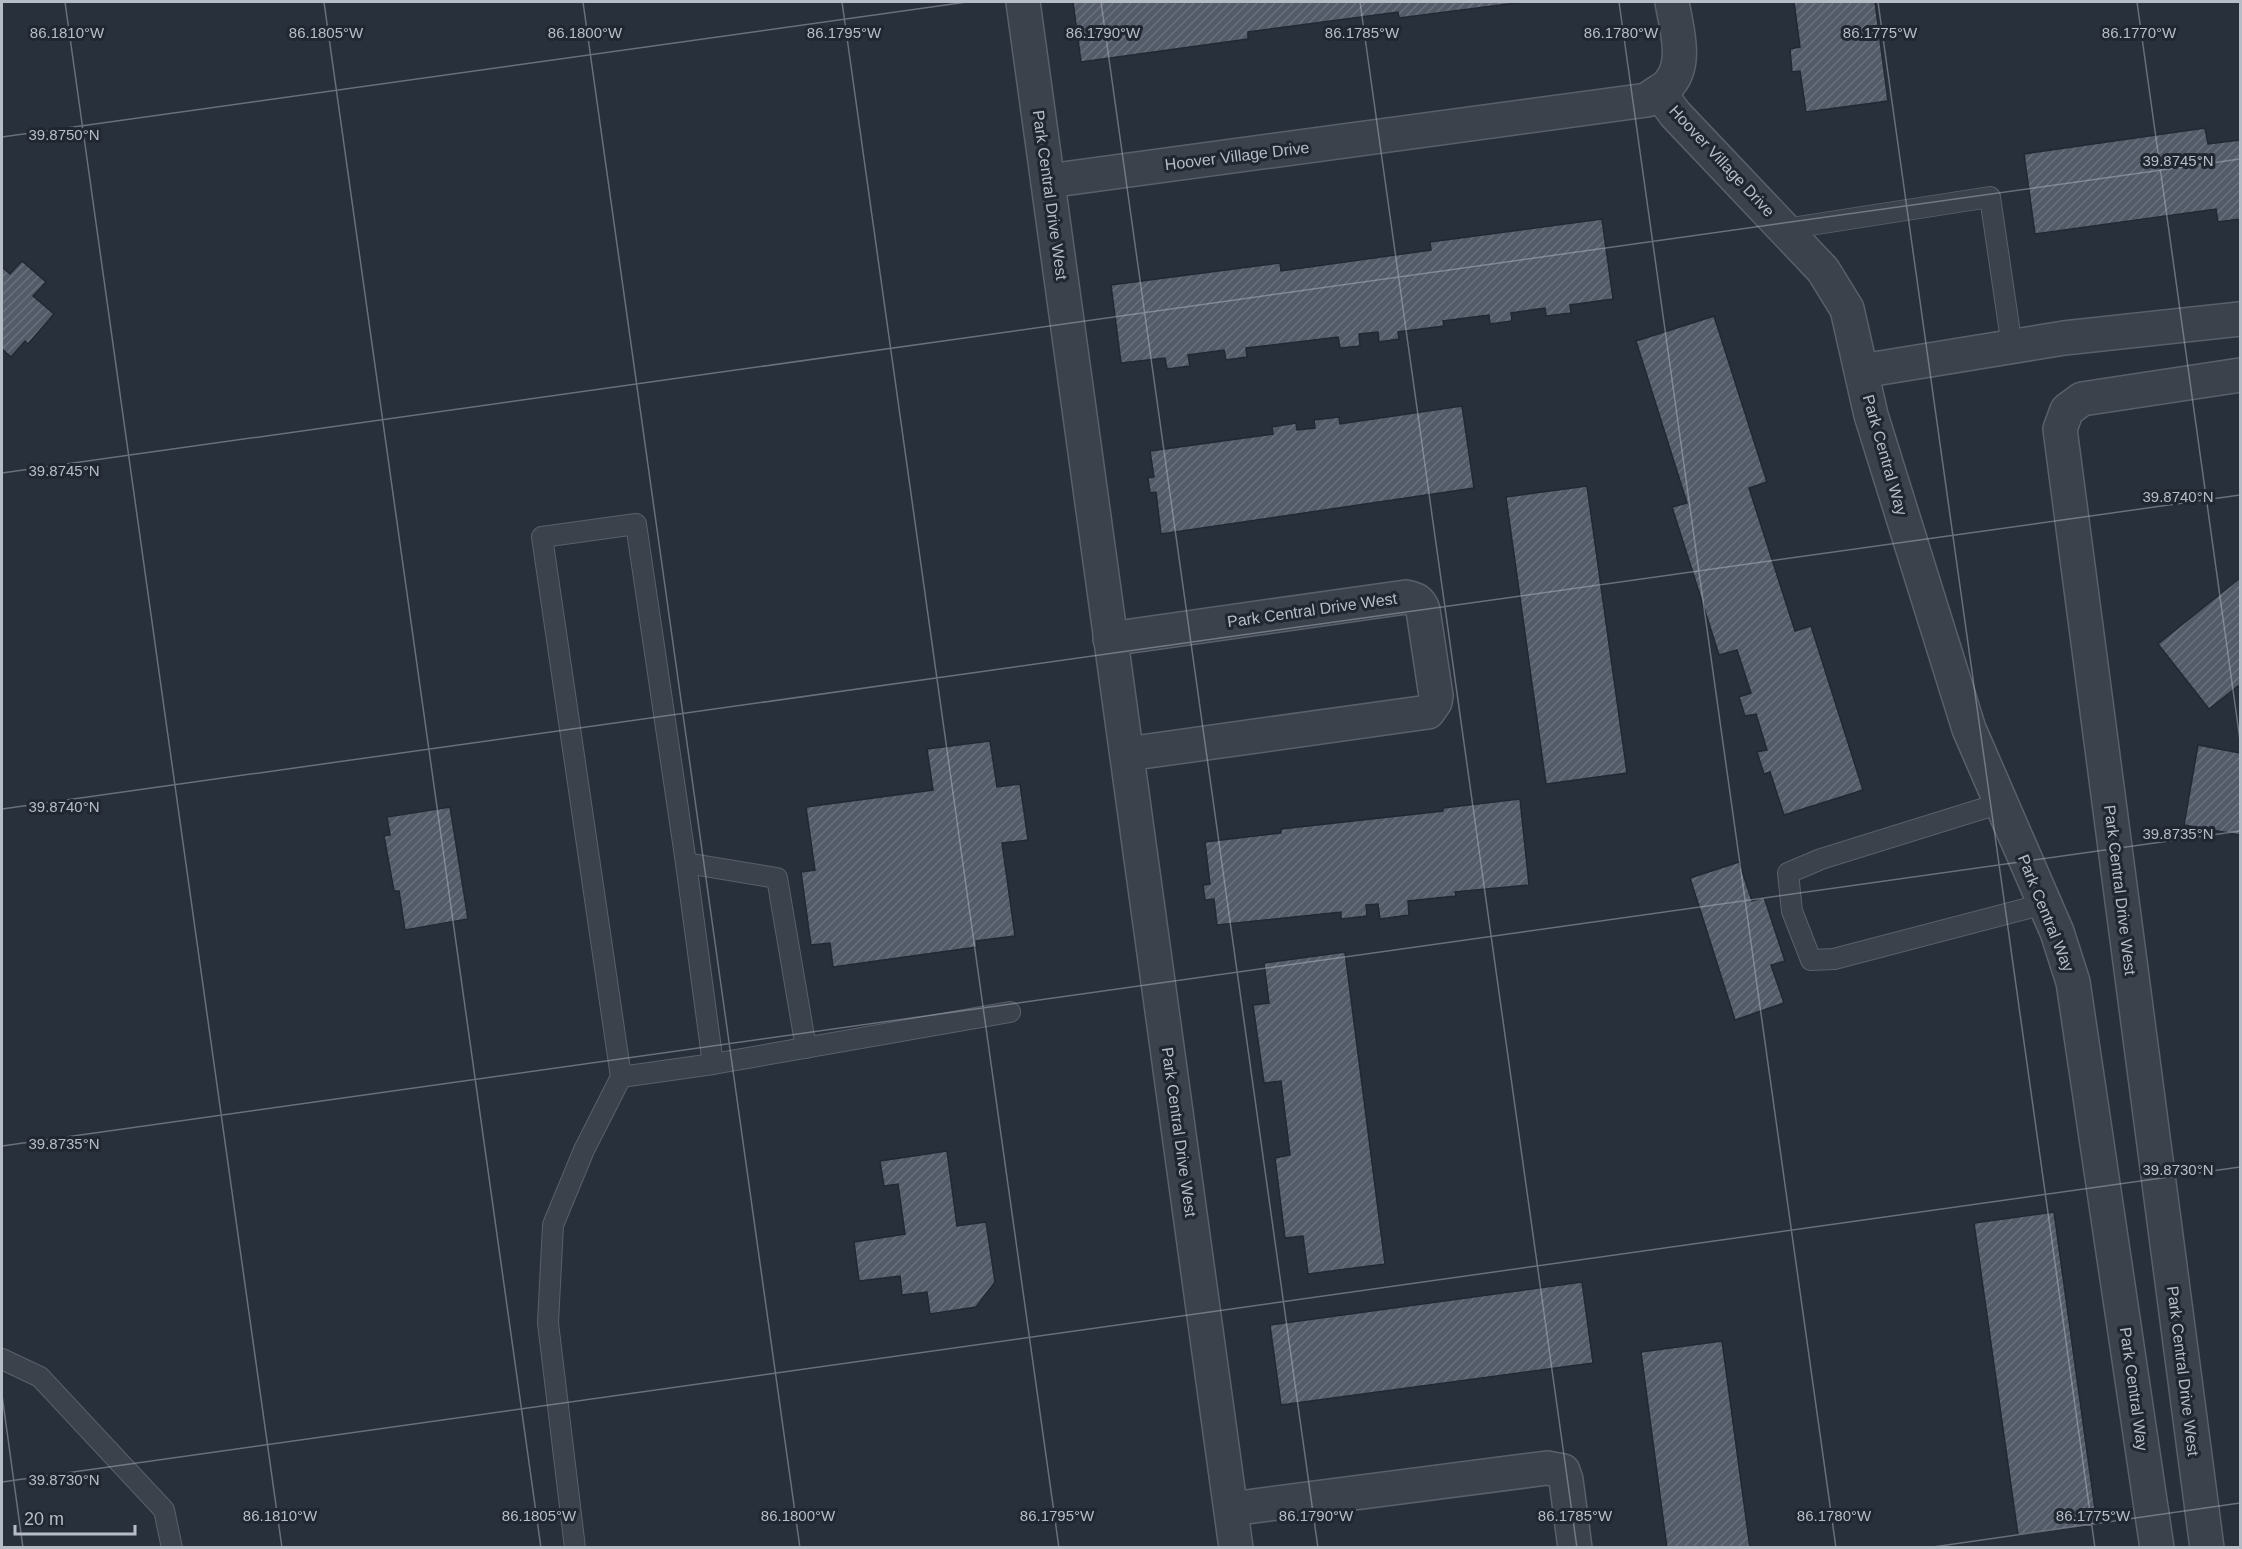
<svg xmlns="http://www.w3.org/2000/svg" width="2242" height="1549" font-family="Helvetica,sans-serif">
<defs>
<pattern id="building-hatch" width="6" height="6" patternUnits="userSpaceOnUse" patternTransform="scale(1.5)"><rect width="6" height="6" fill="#535b69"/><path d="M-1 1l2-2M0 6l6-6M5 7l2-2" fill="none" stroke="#6a717d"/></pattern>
</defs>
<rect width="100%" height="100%" fill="#28303c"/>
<!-- building -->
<g fill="url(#building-hatch)" stroke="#222933" stroke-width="1.5">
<path d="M1073,2H1524L1399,18L1398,12L1248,32V39L1081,62Z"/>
<path d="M1794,2H1875L1888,101L1806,112L1800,71L1792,72L1790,49L1800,47Z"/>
<path d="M2205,128L2208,144L2240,140V219L2218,222L2216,209L2035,234L2024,154Z"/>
<path d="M1602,219L1613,299L1570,305L1571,313L1546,316L1545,308L1511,313L1512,321L1490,324L1489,315L1443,321L1444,326L1398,332L1399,339L1379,342L1378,332L1359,334L1360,346L1340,348L1338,337L1246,348L1247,357L1226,360L1224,350L1188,355L1190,366L1167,369L1165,358L1121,363L1111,285L1280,263L1281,271L1431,250L1430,242Z"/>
<path d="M22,261L46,282L33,296L54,314L28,344L25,341L11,357L2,349V267L10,274Z"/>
<path d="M1714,316L1767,482L1749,488L1795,631L1811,626L1863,790L1784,815L1770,772L1764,774L1757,752L1767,750L1756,714L1745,716L1739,697L1751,693L1737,650L1719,655L1672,507L1687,503L1636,341Z"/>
<path d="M1462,406L1474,488L1161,534L1156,492L1150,493L1148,478L1154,477L1150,451L1273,434L1272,427L1296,423L1297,430L1315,428L1314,420L1339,417L1340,424Z"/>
<path d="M1587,486L1627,773L1546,784L1506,497Z"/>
<path d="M2240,578V689L2238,686L2209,709L2158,644Z"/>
<path d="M990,741L997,787L1020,784L1028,840L1002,843L1015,936L976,941L977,947L833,967L830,943L811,945L801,872L815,870L806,807L933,790L927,749Z"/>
<path d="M2198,745L2240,753V835L2184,825Z"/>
<path d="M1520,799L1529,885L1455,892L1456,896L1408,901L1409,915L1380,919L1378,904L1366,905L1367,916L1341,919V912L1217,925L1214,899L1205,900L1203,885L1210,884L1205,842L1281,833V829L1443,811V808Z"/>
<path d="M450,807L468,919L405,930L399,891H394L384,836L390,835L387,817Z"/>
<path d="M1739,862L1752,901L1764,897L1785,961L1771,965L1784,1003L1735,1020L1690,878Z"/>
<path d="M1345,952L1385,1264L1308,1274L1303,1236L1285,1238L1275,1158L1290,1155L1281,1081L1264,1083L1253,1005L1269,1003L1264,963Z"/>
<path d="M947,1151L957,1226L986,1222L995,1282L976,1307L930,1314L927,1292L902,1295L900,1276L859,1281L854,1242L905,1234L898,1184L884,1186L880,1161Z"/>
<path d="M2054,1212L2097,1524L2018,1535L1974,1223Z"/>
<path d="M1582,1282L1593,1363L1281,1405L1270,1325Z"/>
<path d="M1722,1341L1750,1548H1667L1641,1352Z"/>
</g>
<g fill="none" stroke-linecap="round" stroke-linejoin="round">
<!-- service casing -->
<g stroke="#59606a" stroke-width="22">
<g id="service">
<path d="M1785,229L1990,197L2012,347"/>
<path d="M2001,803L1821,859L1788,873L1792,911L1811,960L1834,959L2044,904"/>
<path d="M686,863L713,1064"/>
<path d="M621,1077L542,537L636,524L686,863L777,878L806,1048"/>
<path d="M2,1359L40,1377L164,1510L172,1548"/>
<path d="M575,1548L548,1323L553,1225L584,1150L621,1077L713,1064L1010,1012"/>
</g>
</g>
<!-- minor casing -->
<g stroke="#59606a" stroke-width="36">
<g id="minor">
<path d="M1023,2L1236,1548"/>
<path d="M1659,92L1675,114L1823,270L1847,309L1871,415L1969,729L2057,932L2073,982L2157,1548"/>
<path d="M1048,181L1647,100C1654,94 1661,91 1667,86C1689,65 1676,27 1672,2"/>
<path d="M1862,371L2064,338L2240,319"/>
<path d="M1110,639L1406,597C1415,599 1420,600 1423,610L1436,696L1435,702L1428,712L1127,754"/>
<path d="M1231,1509L1547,1468L1563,1471L1566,1480L1575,1548"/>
<path d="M2207,1548L2060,429L2067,410L2082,399L2240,375"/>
</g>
</g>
<!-- service -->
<use href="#service" stroke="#3b424c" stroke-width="20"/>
<!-- minor -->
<use href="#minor" stroke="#3b424c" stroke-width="33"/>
</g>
<!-- ticks -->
<path fill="none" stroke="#b7bdc7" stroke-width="1.5" stroke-opacity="0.45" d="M65,2L282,1548M324,2L541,1548M583,2L800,1548M842,2L1059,1548M1101,2L1318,1548M1360,2L1577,1548M1619,2L1836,1548M1878,2L2095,1548M2137,2L2240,740M2,137L967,2M2,473L2240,159M2,809L2240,495M2,1146L2240,831M2,1395L23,1548M2,1482L2240,1167M1926,1548L2240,1503"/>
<g text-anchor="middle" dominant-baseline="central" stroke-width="6" stroke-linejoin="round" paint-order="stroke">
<!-- street labels -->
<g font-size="16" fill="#b7bdc7" stroke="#202731">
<text transform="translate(1237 156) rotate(-7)">Hoover Village Drive</text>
<text transform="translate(1722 161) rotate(47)">Hoover Village Drive</text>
<text transform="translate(1050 195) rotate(82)">Park Central Drive West</text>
<text transform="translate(1885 455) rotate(74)">Park Central Way</text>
<text transform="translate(1312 610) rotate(-8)">Park Central Drive West</text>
<text transform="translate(2120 890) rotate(83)">Park Central Drive West</text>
<text transform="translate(2046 913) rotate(68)">Park Central Way</text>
<text transform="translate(1179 1132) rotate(82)">Park Central Drive West</text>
<text transform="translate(2183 1371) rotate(83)">Park Central Drive West</text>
<text transform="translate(2134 1389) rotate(82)">Park Central Way</text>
</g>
</g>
<g font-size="15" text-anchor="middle" fill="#b7bdc7" stroke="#202731" stroke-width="6" stroke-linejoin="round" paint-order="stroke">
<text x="67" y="38">86.1810°W</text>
<text x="326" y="38">86.1805°W</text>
<text x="585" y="38">86.1800°W</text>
<text x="844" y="38">86.1795°W</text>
<text x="1103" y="38">86.1790°W</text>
<text x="1362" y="38">86.1785°W</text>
<text x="1621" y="38">86.1780°W</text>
<text x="1880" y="38">86.1775°W</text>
<text x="2139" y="38">86.1770°W</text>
<text x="64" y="140">39.8750°N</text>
<text x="2178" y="166">39.8745°N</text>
<text x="64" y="476">39.8745°N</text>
<text x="2178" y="502">39.8740°N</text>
<text x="64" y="812">39.8740°N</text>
<text x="2178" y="839">39.8735°N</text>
<text x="64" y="1149">39.8735°N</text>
<text x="2178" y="1175">39.8730°N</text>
<text x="64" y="1485">39.8730°N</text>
<text x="280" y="1521">86.1810°W</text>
<text x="539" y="1521">86.1805°W</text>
<text x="798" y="1521">86.1800°W</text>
<text x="1057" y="1521">86.1795°W</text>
<text x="1316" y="1521">86.1790°W</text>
<text x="1575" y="1521">86.1785°W</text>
<text x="1834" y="1521">86.1780°W</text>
<text x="2093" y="1521">86.1775°W</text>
</g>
<!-- border -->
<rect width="2242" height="1549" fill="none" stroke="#b7bdc7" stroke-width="6"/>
<!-- scale -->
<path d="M15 1525v9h120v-9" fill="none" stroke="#b7bdc7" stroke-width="3"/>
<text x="24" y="1525" font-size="18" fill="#b7bdc7" stroke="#202731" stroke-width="4.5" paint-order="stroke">20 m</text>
</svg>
